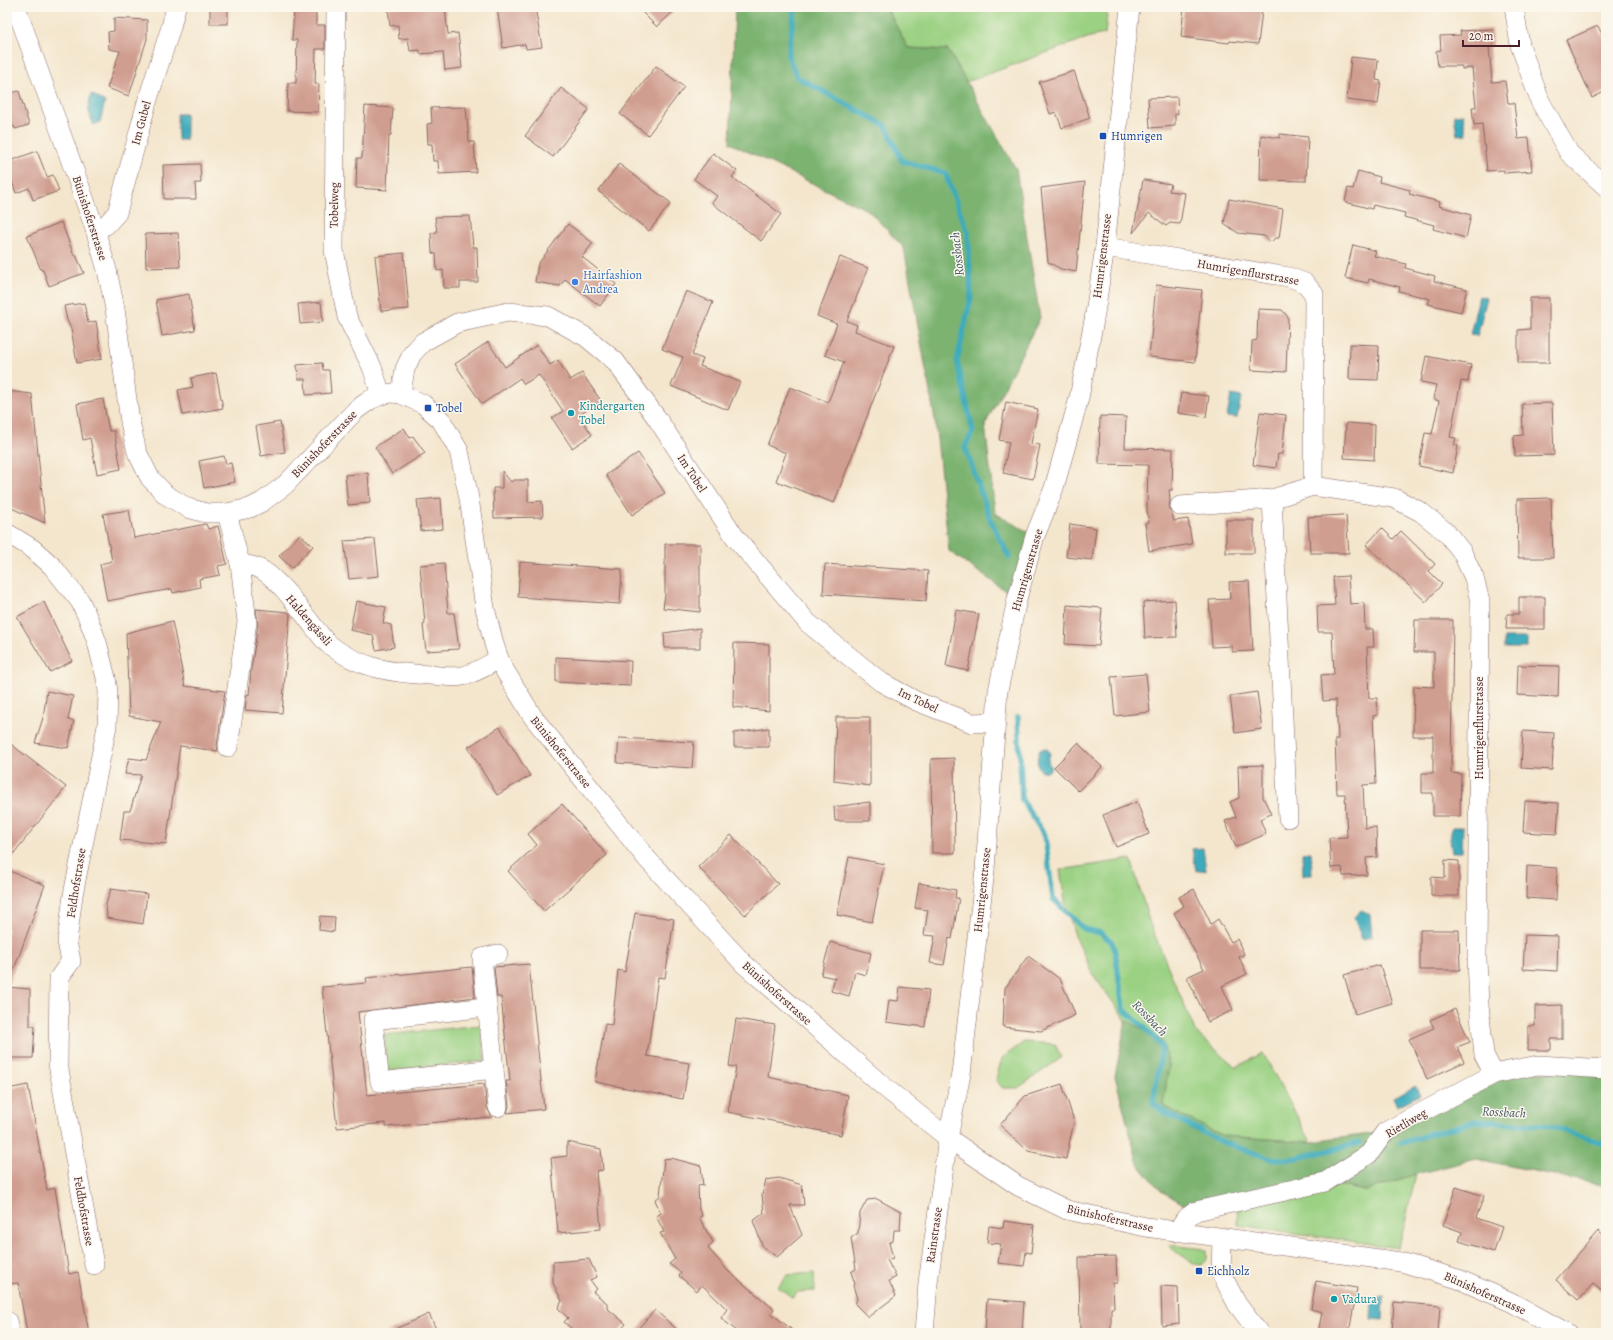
<svg xmlns="http://www.w3.org/2000/svg" width="1613" height="1340" font-family="Alegreya,serif">
<rect width="100%" height="100%" fill="#fbf7ec"/>
<filter id="ink" filterUnits="userSpaceOnUse"><feTurbulence type="fractalNoise" baseFrequency=".025" numOctaves="2"/><feDisplacementMap in="SourceGraphic" scale="8" xChannelSelector="R" yChannelSelector="G"/><feConvolveMatrix kernelMatrix="1 2 1 2 8 2 1 2 1" color-interpolation-filters="sRGB"/></filter>
<filter id="wash" filterUnits="userSpaceOnUse"><feTurbulence type="fractalNoise" baseFrequency=".012" numOctaves="4" result="noise"/><feDisplacementMap in="SourceGraphic" scale="16" xChannelSelector="R" yChannelSelector="G"/><feGaussianBlur stdDeviation="0.9" result="paint"/><feColorMatrix in="noise" values="0 0 0 0 0 0 0 0 0 0 0 0 0 0 0 0 0 1.4 0 .05"/><feComposite in="paint" operator="in"/></filter>
<g filter="url(#wash)">
<rect width="100%" height="100%" fill="#f4e6cd"/>
<!-- green -->
<g fill="#9bd183" stroke="#727857">
<path d="M886,7H1108L1105,34L1090,37L966,82L948,50L908,48Z"/>
<path d="M1131,859L1150,924L1196,1033L1236,1067L1263,1053L1311,1142L1223,1136L1162,1106L1169,1065L1162,1041L1126,1020L1094,976L1075,936L1065,902L1060,870Z"/>
<path d="M481,1025L485,1061L387,1071L384,1035Z"/>
<path d="M1024,1042L1055,1044L1061,1058L1018,1088H1002L996,1079L1002,1058Z"/>
<path d="M1416,1174L1399,1248L1238,1225L1237,1201L1325,1182L1364,1191Z"/>
<path d="M1172,1245L1203,1249L1207,1251V1259L1202,1264L1193,1263L1171,1248L1170,1246Z"/>
<path d="M814,1273L815,1291L797,1292L793,1298L778,1287L787,1275Z"/>
</g>
<!-- forest -->
<g fill="#7cb371" stroke="#63694e">
<path d="M735,7H886L908,48L948,50L1016,169L1040,318L985,425L995,513L1035,536L1017,599L949,551L935,420L904,248L869,211L730,143Z"/>
<path d="M1126,1020L1162,1040L1169,1065L1163,1106L1223,1136L1311,1142L1385,1132L1494,1074L1606,1069V1186L1477,1159L1416,1174L1364,1191L1325,1182L1196,1211L1161,1191L1138,1164L1115,1076Z"/>
</g>
<!-- water -->
<g fill="#3dabbb" stroke="#446573">
<path d="M91,94L105,102L100,122L93,125L88,108Z"/>
<path d="M177,114H186V140H178Z"/>
<path d="M1463,114L1466,134L1457,135L1454,115Z"/>
<path d="M1479,296L1487,298L1477,336L1470,335Z"/>
<path d="M1231,395L1241,397L1237,418L1227,417Z"/>
<rect x="1504" y="638" width="23" height="10"/>
<path d="M1045,748L1048,750L1050,754L1048,761L1051,768L1049,771C1035,775 1036,757 1040,750Z"/>
<path d="M1452,827H1463L1462,852H1452L1450,840Z"/>
<path d="M1203,848L1206,870L1196,871L1192,849Z"/>
<path d="M1311,852L1312,875H1303L1302,853Z"/>
<path d="M1361,910L1370,914L1372,937L1362,939L1354,917Z"/>
<path d="M1416,1086L1420,1095L1397,1106L1393,1097Z"/>
<path d="M1372,1297H1384L1383,1320L1371,1319Z"/>
</g>
<g fill="none" stroke-linecap="round" stroke-linejoin="round">
<!-- stream -->
<g stroke="#3dabbb" stroke-width="5.5">
<path d="M795,7L788,56L797,77L886,126L902,161L945,173L968,233L971,297L957,361L973,431L965,447L991,521L1009,557"/>
<path d="M1018,717L1022,800L1045,836L1053,899L1084,929L1101,933L1112,942L1116,957L1123,1009L1144,1027L1162,1046L1153,1103L1162,1111L1222,1142L1275,1160L1297,1158L1359,1143"/>
<path d="M1401,1143L1476,1121L1549,1126L1606,1144"/>
</g>
</g>
<g id="blocks">
<!-- building -->
<g fill="#d09e90">
<rect x="210" y="7" width="18" height="17"/>
<path d="M388,7H445L448,34L458,33L462,68L445,70L443,52L420,54V50L410,51L408,38L399,39L398,25L390,26Z"/>
<path d="M497,7H535L542,47L526,49L525,44L503,48Z"/>
<path d="M637,7H678L657,27Z"/>
<path d="M1184,7H1226L1262,11L1258,44L1230,41L1229,43L1181,37Z"/>
<path d="M294,10H316V25H325V49H316L315,84H319L318,112L287,111L288,83H296L297,40H292Z"/>
<path d="M114,18L147,20V39L129,96L107,88L120,51L109,49L108,32L114,31Z"/>
<path d="M1598,26L1606,43V91L1592,98L1566,40Z"/>
<path d="M1492,29L1493,46L1489,47L1492,82L1505,81L1508,103H1514L1518,139L1529,138L1532,171L1504,173V170L1487,171L1482,124L1474,125L1472,107H1476L1472,68L1462,69V66H1438L1436,51L1441,50L1440,36L1461,35L1460,31Z"/>
<path d="M1351,57L1378,60L1376,80L1381,81L1378,104L1347,100Z"/>
<path d="M656,66L684,87L648,135L620,114Z"/>
<path d="M1074,71L1090,118L1062,128L1056,112L1050,114L1039,82Z"/>
<path d="M561,88L589,109L553,157L525,136Z"/>
<path d="M19,91L29,125L15,129L14,126L7,128V94Z"/>
<path d="M1177,97L1178,114H1175V126L1150,128L1148,98Z"/>
<path d="M365,106L393,108L391,135H389L387,190L356,188L357,158H362Z"/>
<path d="M466,107L469,142H474L476,172L439,174L438,161H433L432,144H428L427,124L432,123L431,108Z"/>
<path d="M1280,134L1308,137L1306,181L1260,180L1261,135L1280,138Z"/>
<path d="M37,151L47,177L53,175L59,191L33,200L29,188L16,193L7,168V162Z"/>
<path d="M713,153L737,171L732,177L781,214L761,241L712,203L717,196L694,179Z"/>
<path d="M200,164L201,183H195L196,199H164L163,165Z"/>
<path d="M619,164L671,203L649,231L598,191Z"/>
<path d="M1358,171L1380,177L1379,182L1410,190L1409,194L1440,202L1439,206L1471,215L1466,238L1433,229L1434,225L1404,217L1405,213L1373,205L1372,209L1345,202L1348,188L1353,189Z"/>
<path d="M1143,180L1171,184L1169,191L1185,193L1180,224L1170,223L1166,226L1149,213L1133,233Z"/>
<path d="M1085,182L1076,272L1061,269L1048,262L1041,188Z"/>
<path d="M1229,199L1283,209L1279,238H1275L1271,242L1264,236L1238,233L1224,223Z"/>
<path d="M470,216L473,247H477L478,282H460V288H444L443,270L437,271L436,254L432,253L431,233L437,232L435,217Z"/>
<path d="M61,222L74,255H76L84,273L49,286L43,270H41L27,236Z"/>
<path d="M568,224L593,243L582,257L616,284L600,306L565,279L560,286L535,282L538,264Z"/>
<path d="M178,233L180,267L146,268L145,234Z"/>
<path d="M1353,245L1376,251L1374,256L1406,264L1405,268L1435,276L1434,281L1467,289L1461,312L1428,304L1430,299L1399,291L1400,287L1369,279L1368,283L1345,278Z"/>
<path d="M404,253L409,309L381,311L375,256Z"/>
<path d="M840,257L868,268L847,321L857,325L855,331L894,346L834,503L776,481L786,453L767,445L790,387L828,402L844,362L825,355L837,324L817,316Z"/>
<path d="M1156,285L1202,290L1195,362L1149,357Z"/>
<path d="M686,291L713,302L692,355L703,359L700,366L740,382L728,410L671,386L683,357L662,349Z"/>
<path d="M189,294L195,330L162,336L156,300Z"/>
<path d="M1530,298H1549V363H1518V330L1530,329Z"/>
<path d="M321,302L323,322L300,324L298,304Z"/>
<path d="M84,303L88,323L96,321L102,359L77,363L71,329L67,320L64,306Z"/>
<path d="M1258,309L1282,310L1288,317L1286,372L1251,370L1252,341L1257,340Z"/>
<path d="M488,342L505,367L537,345L550,365L558,360L570,380L582,373L601,401L579,415L592,435L572,448L552,418L563,411L539,375L524,384L520,378L482,404L455,364Z"/>
<path d="M1350,344L1379,345L1378,380L1349,379Z"/>
<path d="M1426,356L1471,365L1468,382L1461,381L1450,437L1456,438L1454,445L1458,446L1453,473L1419,466L1425,433L1432,434L1439,401L1433,399L1436,385L1421,382Z"/>
<path d="M322,363L323,370H329L331,393L306,395L305,379H298L297,365Z"/>
<path d="M216,373L223,408L183,415L178,390L193,387L191,378Z"/>
<path d="M7,391L32,394L45,523L9,507L8,499L7,500Z"/>
<path d="M1181,393L1209,396L1206,417L1178,413Z"/>
<path d="M103,399L109,431H114L121,469L97,474L90,438L83,440L77,404Z"/>
<path d="M1006,402L1038,409L1031,443L1040,445L1033,479L1003,473L1009,442L999,440Z"/>
<path d="M1552,403L1554,455L1515,456L1514,436L1523,435L1522,404Z"/>
<path d="M1260,412L1286,415L1282,454H1278L1276,468L1253,465Z"/>
<path d="M1100,416L1126,417L1125,448L1173,449L1172,490H1169L1170,501L1169,507L1172,514L1174,521L1188,519L1192,544L1149,551L1145,523L1149,522L1147,510L1148,465L1099,464Z"/>
<path d="M280,422L285,452L261,456L256,426Z"/>
<path d="M1346,423L1375,425L1374,460L1344,458Z"/>
<path d="M404,428L410,438L413,436L425,453L392,474L375,447Z"/>
<path d="M638,453L665,493L632,515L606,475Z"/>
<path d="M224,456L226,464L231,463L235,482L204,488L199,461Z"/>
<path d="M502,471L511,482L513,480H528V502L542,501L543,517L494,518L493,488H502Z"/>
<path d="M368,473L370,503L348,505L345,475Z"/>
<path d="M441,498L443,529L421,531L417,500Z"/>
<path d="M1551,498L1553,558H1518L1517,499Z"/>
<path d="M129,510L134,538L206,524L208,529L218,526L227,564L218,566L220,575L199,579L200,587L173,593L172,589L107,601L100,564L112,561L103,514Z"/>
<path d="M1343,515L1346,516L1349,553H1310L1308,517Z"/>
<rect x="1226" y="520" width="28" height="33"/>
<path d="M1070,524L1096,528L1092,560L1066,557Z"/>
<path d="M1382,528L1393,539L1401,531L1435,564L1429,571L1442,584L1426,602L1366,545Z"/>
<path d="M300,534L313,546L292,568L279,556Z"/>
<path d="M375,539L379,576L349,579L344,541Z"/>
<path d="M665,544H700V612L663,608L665,595Z"/>
<path d="M520,562L622,569L620,604L518,597Z"/>
<path d="M444,563L448,613H454L459,649L426,651L423,625L425,624L420,565Z"/>
<path d="M825,564L928,571L926,601L823,594Z"/>
<path d="M1348,576L1350,604L1364,603L1365,629H1373L1374,647H1367L1369,698H1377L1378,715L1373,716L1376,784L1363,785L1365,828L1376,827L1377,857L1366,858L1367,875L1343,876L1342,867L1331,868L1329,838L1347,837L1345,794H1337L1335,739H1338L1336,700L1323,701L1321,675L1334,674L1332,632H1318L1317,606L1335,605L1333,577Z"/>
<path d="M1249,581L1253,651L1232,652V646L1212,647L1209,600L1230,599L1229,582Z"/>
<path d="M1519,597H1545V629H1506L1507,614H1519Z"/>
<path d="M1175,600L1177,637L1145,638L1143,602Z"/>
<path d="M356,601L386,607L383,623L391,625L394,647L376,650L373,635L350,630Z"/>
<path d="M44,602L72,661L50,672L17,617Z"/>
<path d="M1067,605L1102,608L1099,646L1065,644Z"/>
<path d="M256,609L288,612L290,614L282,713L245,710L247,694L249,695L251,670L258,624Z"/>
<path d="M956,610L979,614L968,671L946,666Z"/>
<path d="M1415,620H1453L1451,773L1461,774L1460,816H1433V793H1422V773H1433V736H1413L1414,686L1434,687V652H1414Z"/>
<path d="M172,621L185,686L225,691L217,745L218,751L180,746L166,844L120,840L124,811H130L141,775L125,774L129,758L146,760L161,722L129,716L126,633Z"/>
<path d="M700,628V648H665L664,633Z"/>
<path d="M734,643L769,644V711L733,707Z"/>
<path d="M556,657L631,661L630,686L556,682Z"/>
<path d="M1518,665L1559,666L1558,697L1517,695Z"/>
<path d="M1146,674L1150,712L1115,716L1111,677Z"/>
<path d="M47,691L73,696L68,720L74,721L68,748L35,743L43,718Z"/>
<path d="M1257,692L1262,729L1235,733L1230,696Z"/>
<path d="M836,717H870V786L834,781Z"/>
<path d="M500,727L530,776L497,795L468,747Z"/>
<path d="M769,728V747H734V733Z"/>
<path d="M1523,731L1554,733L1552,770L1521,768Z"/>
<path d="M619,738L694,742L692,768L617,763Z"/>
<path d="M7,741L66,787L7,862Z"/>
<path d="M1078,743L1102,767L1078,791L1054,767Z"/>
<path d="M954,758L955,853H932L931,759Z"/>
<path d="M1263,765V797L1271,814L1260,819L1266,834L1236,847L1225,821L1236,817L1230,802L1239,798L1238,766Z"/>
<path d="M1525,801L1559,803L1557,834L1523,832Z"/>
<path d="M870,802V821H835L834,807Z"/>
<path d="M1137,802L1149,834L1116,847L1103,815Z"/>
<path d="M562,804L607,855L544,911L508,871L537,845L528,834Z"/>
<path d="M731,835L778,884L745,915L698,867Z"/>
<path d="M849,857L884,864L872,922L837,915Z"/>
<path d="M1445,860L1459,861V896H1431V877L1445,878Z"/>
<path d="M1527,866L1557,868L1556,900L1526,898Z"/>
<path d="M7,870L45,885L9,983H7Z"/>
<path d="M919,883L956,890L955,898H959L952,939L949,938L944,965L930,963L935,936L924,935L928,910L915,908Z"/>
<path d="M111,889L147,894L143,924L107,918L106,904Z"/>
<path d="M1194,889L1211,924L1218,919L1231,942L1237,939L1244,954L1239,957L1247,974L1222,986L1233,1010L1208,1022L1187,977L1204,969L1174,913L1184,906L1179,897Z"/>
<path d="M635,913L674,919L665,978L658,977L647,1056L689,1063L683,1099L595,1082L605,1024L612,1025L618,970L625,972Z"/>
<path d="M320,916L335,917L334,932L319,930Z"/>
<path d="M1420,930H1459L1460,970H1420Z"/>
<path d="M1525,935L1558,936L1557,971L1523,969Z"/>
<path d="M830,942L871,953L866,975L855,972L849,996L831,991L835,978L821,975Z"/>
<path d="M1028,956L1060,979L1073,1009L1075,1015L1041,1031L1003,1027L1005,988Z"/>
<path d="M529,964L544,1109L507,1113L509,1106L506,1081H510L501,997H497L494,967Z"/>
<path d="M1380,965L1392,1003L1355,1014L1344,975Z"/>
<path d="M472,967L475,997L358,1012L367,1095L484,1084L487,1108L492,1117L386,1127V1123L337,1128L322,987L367,983L366,978Z"/>
<path d="M7,987L30,989V1026H35L33,1058H7Z"/>
<path d="M900,987L929,990L925,1027L886,1022L889,1000L898,1001Z"/>
<path d="M1562,1005V1039H1551V1050H1528V1026H1535V1006Z"/>
<path d="M1455,1009L1470,1042L1457,1047L1464,1062L1427,1079L1409,1039L1434,1028L1430,1020Z"/>
<path d="M736,1019L775,1025L768,1077L848,1095L841,1135L728,1112L736,1067L729,1066Z"/>
<path d="M1062,1084L1074,1121L1066,1159L1028,1151L1000,1125L1025,1096Z"/>
<path d="M28,1085L47,1190L55,1188L69,1274L78,1272L89,1333H27L18,1283L7,1284V1089Z"/>
<path d="M567,1142L601,1149L603,1170L596,1171L601,1229L558,1233L551,1158L567,1156Z"/>
<path d="M671,1158L701,1166L703,1186L698,1185L699,1210L702,1216L699,1218L713,1242L708,1248L728,1271L774,1309L771,1313L796,1333H739L721,1318L727,1309L702,1285L697,1291L679,1276L681,1273L669,1264L675,1259L660,1233L664,1232L656,1216L661,1213L655,1200L660,1196L664,1159Z"/>
<path d="M779,1178L802,1185L804,1205H790L802,1235L777,1257L763,1247L753,1221L764,1213L762,1195L766,1180Z"/>
<path d="M1456,1187L1484,1196L1476,1218L1502,1227L1494,1252L1459,1241L1462,1232L1443,1225Z"/>
<path d="M877,1199L901,1212L900,1230H894L893,1241L889,1243L893,1258L887,1260L896,1277L889,1281L896,1296L868,1317L855,1304L857,1299L853,1285L855,1284L851,1272L856,1269L851,1238L858,1233L860,1213L867,1200Z"/>
<path d="M1004,1221L1034,1225L1031,1253L1026,1252L1024,1266L998,1263L1001,1244L987,1243L989,1226L1003,1228Z"/>
<path d="M1598,1231L1606,1238V1295L1593,1284L1578,1300L1556,1280Z"/>
<path d="M1116,1256L1117,1283H1113L1114,1308H1111V1333H1080L1079,1257Z"/>
<path d="M589,1259L597,1277L590,1280L597,1289L593,1292L607,1303V1308L626,1324L618,1333H577L564,1322L568,1318L558,1308L562,1301L553,1283V1262Z"/>
<path d="M1316,1281L1357,1288L1349,1333H1318L1322,1312L1311,1309Z"/>
<path d="M1161,1286L1178,1287L1179,1324L1162,1326Z"/>
<path d="M987,1299L1024,1302L1022,1333H985Z"/>
<path d="M1394,1302L1440,1306L1438,1333H1392Z"/>
<path d="M655,1310L681,1333H634Z"/>
<path d="M429,1314L438,1333H386Z"/>
</g>
</g>
</g>
<g filter="url(#ink)">
<use href="#blocks" fill-opacity="0" stroke="#866564" stroke-width="1"/>
<g fill="none" stroke-linecap="round" stroke-linejoin="round">
<!-- street casing -->
<g stroke="#866564" stroke-width="20">
<g id="street">
<path d="M16,7L95,229L107,270L115,309L130,422L137,452L150,478L166,495L188,508L206,513H227L250,508L262,502L285,485L356,410L370,400L381,395L392,393L401,394L423,404L441,420L459,451L469,498L485,608L494,644L499,659L505,671L533,717L648,860L744,964L883,1086L948,1138L1018,1186L1067,1210L1146,1227L1401,1262L1458,1279L1511,1302L1567,1333"/>
<path d="M336,7L334,250L347,317L372,367L381,395"/>
<path d="M1514,7L1520,45L1540,101L1569,153L1606,187"/>
<path d="M95,229L106,225L117,213L147,102L171,27L176,7"/>
<path d="M1105,247L1289,277L1305,283L1314,294L1313,486"/>
<path d="M401,394L405,369L412,354L423,342L457,323L508,312L548,316L586,337L615,361L656,417L735,537L808,623L881,682L916,701L972,723L996,722"/>
<path d="M1272,499L1288,818"/>
<path d="M1180,506L1272,499L1313,486L1394,498L1421,512L1447,533L1462,552L1474,578L1480,601L1477,959L1479,1005L1484,1055L1494,1074"/>
<path d="M227,513L240,563L247,622L228,747"/>
<path d="M7,533L33,549L52,566L80,601L88,618L97,642L106,678L108,691L107,726L73,895L67,942L71,961L59,978L58,1064L94,1265"/>
<path d="M240,563C246,565 253,566 258,568C280,577 310,624 327,643C358,668 391,673 430,675C441,676 453,678 463,676C476,673 488,665 499,659"/>
<path d="M487,1007L373,1020L380,1082L494,1069"/>
<path d="M498,1107L482,958L498,954"/>
<path d="M1177,1232L1185,1219L1196,1211L1325,1182L1369,1154L1385,1132L1494,1074L1538,1065L1606,1069"/>
<path d="M1222,1238L1221,1273L1237,1304L1259,1333"/>
<path d="M7,1321L10,1333"/>
<path d="M924,1333L928,1283L948,1138L961,1074L985,870L998,691L1017,599L1035,536L1054,488L1079,398L1094,320L1105,247L1130,7"/>
</g>
</g>
<!-- street -->
<use href="#street" stroke="#fff" stroke-width="19"/>
</g>
</g>
<!-- markers -->
<g fill="#1a4fb4" stroke="#fbf7ec" stroke-width="1.5">
<rect x="1099" y="132" width="8" height="8" rx="2"/>
<rect x="424" y="404" width="8" height="8" rx="2"/>
<rect x="1195" y="1267" width="8" height="8" rx="2"/>
</g>
<circle fill="#3f7fe0" stroke="#fbf7ec" stroke-width="1.5" cx="575" cy="282" r="4"/>
<g fill="#0f9aa8" stroke="#fbf7ec" stroke-width="1.5">
<circle cx="571" cy="413" r="4"/>
<circle cx="1334" cy="1299" r="4"/>
</g>
<g text-anchor="middle" dominant-baseline="central" stroke-width="3" stroke-linejoin="round" paint-order="stroke">
<!-- street labels -->
<g font-size="12" fill="#4a1f2b" stroke="#fbf7ec">
<text transform="translate(141 123) rotate(-75)">Im Gubel</text>
<text transform="translate(334 205) rotate(-89)">Tobelweg</text>
<text transform="translate(90 218) rotate(72)">Bünishoferstrasse</text>
<text transform="translate(1102 256) rotate(-83)">Humrigenstrasse</text>
<text transform="translate(1248 272) rotate(10)">Humrigenflurstrasse</text>
<text transform="translate(324 444) rotate(-46)">Bünishoferstrasse</text>
<text transform="translate(692 473) rotate(57)">Im Tobel</text>
<text transform="translate(1027 570) rotate(-74)">Humrigenstrasse</text>
<text transform="translate(309 620) rotate(49)">Haldengässli</text>
<text transform="translate(918 700) rotate(25)">Im Tobel</text>
<text transform="translate(1479 728) rotate(-90)">Humrigenflurstrasse</text>
<text transform="translate(561 752) rotate(51)">Bünishoferstrasse</text>
<text transform="translate(76 883) rotate(-81)">Feldhofstrasse</text>
<text transform="translate(982 890) rotate(-84)">Humrigenstrasse</text>
<text transform="translate(777 993) rotate(42)">Bünishoferstrasse</text>
<text transform="translate(1406 1123) rotate(-30)">Rietliweg</text>
<text transform="translate(84 1211) rotate(80)">Feldhofstrasse</text>
<text transform="translate(1110 1218) rotate(13)">Bünishoferstrasse</text>
<text transform="translate(934 1235) rotate(-82)">Rainstrasse</text>
<text transform="translate(1485 1293) rotate(24)">Bünishoferstrasse</text>
</g>
<!-- transit labels -->
<g font-size="12" fill="#164399" stroke="#fbf7ec" text-anchor="start">
<text x="1111" y="136">Humrigen</text>
<text x="436" y="408">Tobel</text>
<text x="1207" y="1271">Eichholz</text>
</g>
<!-- shop labels -->
<g font-size="12" fill="#366cbe" stroke="#fbf7ec" text-anchor="start">
<text x="583" y="275">Hairfashion<tspan x="583" dy="14">Andrea</tspan></text>
</g>
<!-- culture labels -->
<g font-size="12" fill="#0d838f" stroke="#fbf7ec" text-anchor="start">
<text x="579" y="406">Kindergarten<tspan x="579" dy="14">Tobel</tspan></text>
<text x="1342" y="1299">Vadura</text>
</g>
<!-- water labels -->
<g font-size="13" font-style="italic" fill="#455765" stroke="#fbf7ec">
<text transform="translate(957 254) rotate(-96)">Rossbach</text>
<text transform="translate(1150 1018) rotate(46)">Rossbach</text>
<text transform="translate(1504 1112) rotate(3)">Rossbach</text>
</g>
</g>
<!-- margin -->
<rect width="1613" height="1340" fill="none" stroke="#fbf7ec" stroke-width="24"/>
<!-- scale -->
<path d="M1463 40v6h56v-6" fill="none" stroke="#4a1f2b" stroke-width="2"/>
<text x="1469" y="40" font-size="12" fill="#4a1f2b" stroke="#fbf7ec" stroke-width="3" paint-order="stroke">20 m</text>
</svg>
